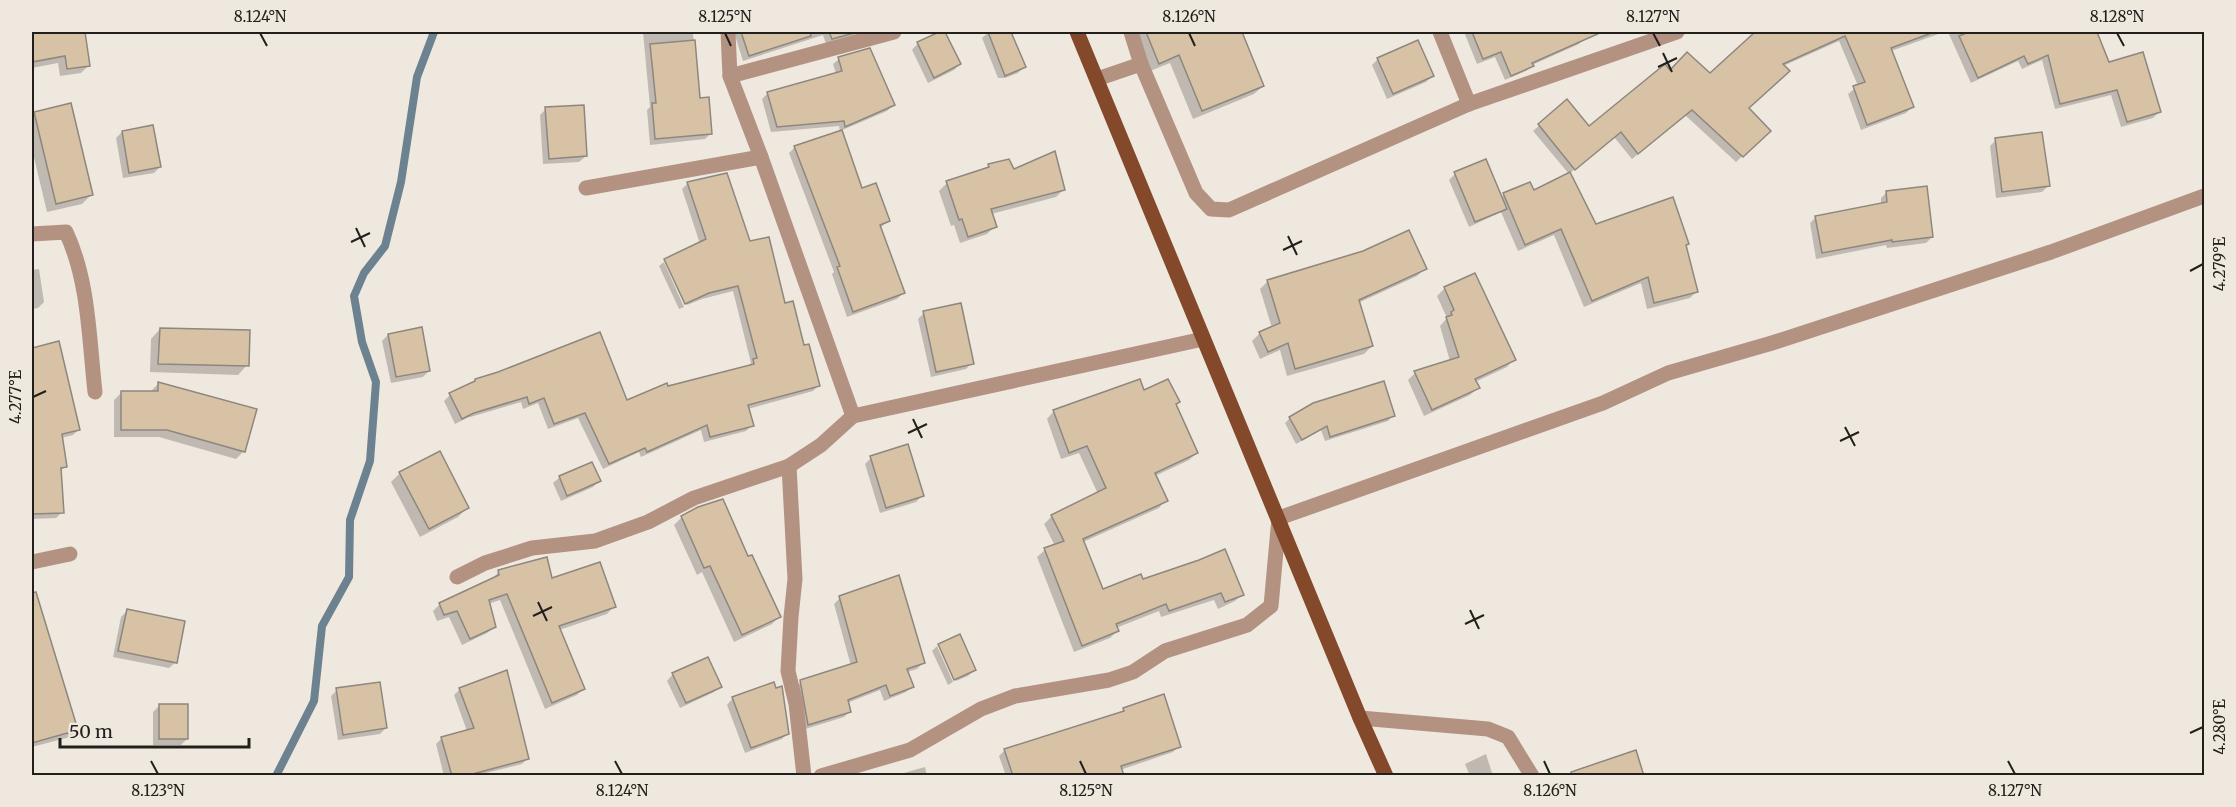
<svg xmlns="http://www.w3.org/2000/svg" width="2236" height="807" font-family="Merriweather,serif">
<rect width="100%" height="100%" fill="#efe8df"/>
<!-- shadow -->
<g fill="#0003">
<path d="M32,32H84L89,65L81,73L60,76L58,63L32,68Z"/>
<path d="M643,32H697L693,34L699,100L711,133L705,139L650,145L647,110L650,107Z"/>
<path d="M734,32H864L861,34L826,44L823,35L743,61Z"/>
<path d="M943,32L960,64L954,70L928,83L912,50L918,43Z"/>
<path d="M989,32H1010L1024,67L1018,73L1005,78H998L982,38Z"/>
<path d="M1135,32H1241L1263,86L1254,94L1193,119L1170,63L1150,71Z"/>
<path d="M1464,32H1598L1584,38L1579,44L1532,65L1526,71L1505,80L1495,57L1477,64Z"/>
<path d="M1758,32H1944L1891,51L1912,107L1906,113L1861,130L1848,94L1858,86L1839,41L1783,66L1748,108L1769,131L1736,162L1685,115L1632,159L1614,137L1569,174L1595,226L1687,244L1685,246L1697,291L1690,298L1647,309L1641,283L1584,307L1554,235L1518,251L1501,212L1469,227L1449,180L1455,174L1500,198L1504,195L1533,192L1569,174L1533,131L1567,101L1589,128L1669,72L1710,75Z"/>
<path d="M1948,32H2095L2108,64L2159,112L2153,118L2121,127L2111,95L2055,109L2042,60L2022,69L2018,61L1971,83Z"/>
<path d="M839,59L893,105L887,111L840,131L861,190L888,221L880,228L903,293L897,299L847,317L832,274L834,272L789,153L795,147L840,133L839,126L771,132L762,99L768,93L836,74L833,64Z"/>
<path d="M1378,59L1432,76L1426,82L1387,99L1372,65Z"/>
<path d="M546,109L586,156L579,162L543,164L540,115Z"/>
<path d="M34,113L91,195L82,204L47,212L32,149V116Z"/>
<path d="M122,132L160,167L154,173L123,178L116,138Z"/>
<path d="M1996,140L2048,186L2042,192L1996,198L1990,146Z"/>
<path d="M989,165L1063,190L1056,197L991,214L995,226L987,234L960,243L954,225L951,226L939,191L947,183L984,171Z"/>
<path d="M688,183L749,243L784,305L819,385L813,391L748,409L752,425L746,431L704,442L701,430L641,457L639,452L603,469L578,418L548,429L538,403L523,409L521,402L467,418L455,424L444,401L450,395L471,384L475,380L626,402L667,388L748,366L751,363L733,291L702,299L687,305L666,261H665L700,244L682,189Z"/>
<path d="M1887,192L1932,237L1926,243L1887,248L1886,245L1816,259L1810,223L1816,217L1881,205V198Z"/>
<path d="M664,262L684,307L679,309L659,266Z"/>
<path d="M1425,268L1417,276L1358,303L1372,346L1364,354L1287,376L1280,350L1260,359L1252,341L1260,333L1272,328L1260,289L1268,281Z"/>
<path d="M39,269L44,302L38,308L32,309V270Z"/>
<path d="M1445,288L1514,359L1507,367L1475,382L1478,388L1470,395L1424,416L1408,380L1415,373L1450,361L1440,326L1447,318L1437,296Z"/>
<path d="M924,313L972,363L966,369L931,377L918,319Z"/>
<path d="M160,329L247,365L238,375L150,372L151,339Z"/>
<path d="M388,335L429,371L423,377L391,383L382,341Z"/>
<path d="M58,343L79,429L73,435L61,438L65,466L60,472L62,512L56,518L32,519V350Z"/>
<path d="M158,384L244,451L236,459L159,437H114V400L122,392H150Z"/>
<path d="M1143,392L1174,405L1197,453L1189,460L1155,476L1166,500L1159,508L1083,542L1102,591L1142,581L1242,594L1235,601L1218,609L1214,600L1161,617L1159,611L1116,628L1117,631L1110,638L1074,652L1037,557L1045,550L1055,546L1044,524L1051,517L1098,494L1079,453L1061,459L1047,419L1054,411Z"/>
<path d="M1393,415L1388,421L1325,441L1321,430L1296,444L1285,423L1290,418Z"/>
<path d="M871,458L922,496L916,502L880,513L865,464Z"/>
<path d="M400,473L467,508L458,517L420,537L391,482Z"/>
<path d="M560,477L599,481L593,487L561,501L553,483Z"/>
<path d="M682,517L748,558L779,617L772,624L734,642L702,572L697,575L674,525Z"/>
<path d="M499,571L551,580L614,606L607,614L559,630L584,688L577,695L545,709L500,600L488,604L494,626L487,633L462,645L449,617L437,621L433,611L440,604L492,580Z"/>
<path d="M840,598L923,663L917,669L907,672L912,686L906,692L884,701L880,690L847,703L850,711L844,717L802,730L795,688L801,682L851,666L834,604Z"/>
<path d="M127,611L176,662L169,668L113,657L121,617Z"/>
<path d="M46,629L77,730L70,737L32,747V633Z"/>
<path d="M959,636L974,670L968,676L956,681L940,645H938Z"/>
<path d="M937,646L953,682L948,685L932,651Z"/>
<path d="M673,674L720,686L714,692L680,708L667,681Z"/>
<path d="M460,689L528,758L522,764L486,773L485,776H444L436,744L442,738L467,731L454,695Z"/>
<path d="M337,690L386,728L380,734L338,740L331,696Z"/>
<path d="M733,698L788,733L782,739L745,753L727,705Z"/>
<path d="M159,706L187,739L181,745H153V712Z"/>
<path d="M1124,709L1179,746L1173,752L1120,770V776H1006L999,756L1005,750L1119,714Z"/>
<path d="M1486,754L1493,776H1470L1465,764Z"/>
<path d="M925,767L927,776H893Z"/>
</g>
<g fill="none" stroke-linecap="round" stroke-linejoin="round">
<!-- stream -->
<path stroke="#6d8290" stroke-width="8" d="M276,776L314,701L322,626L349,577L350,520L370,461L376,382L362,342L354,296L364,273L385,246L401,182L417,77L434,32"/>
</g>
<!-- building -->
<g fill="#d8c2a5" stroke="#8d877e" stroke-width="1.5">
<path d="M32,32H85L90,66L67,69L65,56L32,62Z"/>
<path d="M741,32H810L811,36L749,56Z"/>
<path d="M829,32H858L832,39Z"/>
<path d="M939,32H945L961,64L934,78L917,42Z"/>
<path d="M988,32H1011L1026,67L1005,76Z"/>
<path d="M1146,32H1242L1264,86L1202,111L1179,55L1159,64Z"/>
<path d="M1472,32H1602L1532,63L1534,66L1511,76L1501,52L1483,59Z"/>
<path d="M1755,32H1929V34L1891,48L1914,107L1867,125L1853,86L1865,82L1845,36L1783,64L1790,71L1749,108L1771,131L1743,157L1692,110L1638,154L1621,132L1575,170L1538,124L1567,99L1589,126L1665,64L1670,70L1687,52L1710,73Z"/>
<path d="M1969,32H2097L2109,62L2143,52L2161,112L2127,122L2117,90L2060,104L2048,55L2028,64L2024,56L1978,78L1959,36Z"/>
<path d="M695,40L700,98L709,97L712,134L655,139L652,103H656L650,44Z"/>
<path d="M1418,40L1434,76L1393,94L1377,58Z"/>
<path d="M870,48L895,105L845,127L844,121L777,127L767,92L842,71L838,57Z"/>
<path d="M71,103L93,195L56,204L34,112Z"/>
<path d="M584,105L587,156L549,159L545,107Z"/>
<path d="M153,125L161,167L129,173L122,131Z"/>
<path d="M842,130L862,188L876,183L890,221L880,225L905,293L853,312L837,267L840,266L794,146Z"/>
<path d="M2042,132L2050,186L2002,192L1995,138Z"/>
<path d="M1055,151L1065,190L991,209L997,227L968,237L962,219L959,220L946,181L989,167L988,164L1009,159L1014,169Z"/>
<path d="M1486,159L1507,209L1475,222L1454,172Z"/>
<path d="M1570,172L1596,224L1673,197L1689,244L1686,245L1698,292L1654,303L1648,277L1592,301L1561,229L1525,245L1503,193L1530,182L1534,190Z"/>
<path d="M727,173L750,241L769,237L785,303L793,301L804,345L809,344L820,386L748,405L754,426L710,437L707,425L647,452L645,448L609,464L585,413L554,424L544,398L529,404L527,397L474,413L462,419L449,393L475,381V379L498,372L600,332L627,400L667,383L668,386L754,364L753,359L757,358L738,286L709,293L685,304L664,259L706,239L687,182Z"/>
<path d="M1927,186L1933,237L1892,242V240L1822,253L1815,216L1887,202L1886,191Z"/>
<path d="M1409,230L1427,269L1359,300L1373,346L1295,369L1288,343L1268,352L1259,332L1280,323L1267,280L1363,251Z"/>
<path d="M1475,273L1516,360L1475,379L1480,388L1432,410L1414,371L1459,357L1446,317L1452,315L1451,312L1454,310L1444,287Z"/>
<path d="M961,303L974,364L936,372L923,311Z"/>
<path d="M422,327L430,371L396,377L388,334Z"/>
<path d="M160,328L250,330L249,366L158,364Z"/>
<path d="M59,341L80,430L62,434L67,467L61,468L64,513L32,514V348Z"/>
<path d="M1140,379L1144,390L1168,379L1180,402L1176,404L1198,453L1155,473L1168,501L1083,539L1103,589L1141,574L1143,579L1199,560L1225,549L1244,595L1225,602L1221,593L1169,611L1166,604L1116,624L1119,631L1082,646L1044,548L1064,541L1051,515L1106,488L1087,446L1069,453L1053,410Z"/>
<path d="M1384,381L1395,416L1330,437L1327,426L1302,440L1289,417L1313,403Z"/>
<path d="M158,382L257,409L245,452L167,430H121V391H158Z"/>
<path d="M908,444L924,496L886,508L870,456Z"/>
<path d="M440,451L469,508L429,529L399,472Z"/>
<path d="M592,462L601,481L567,496L559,476Z"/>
<path d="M723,499L748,556L752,555L781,617L742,635L710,566L704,568L681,516L698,507Z"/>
<path d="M547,557L552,578L600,562L616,607L559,626L585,689L552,703L507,594L489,600L496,627L470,639L457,611L444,615L439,603L499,575L498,570Z"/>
<path d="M899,575L925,663L907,669L914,687L890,696L886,685L848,700L851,712L808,725L800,680L857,662L839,596Z"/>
<path d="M36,592L78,730L32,743V593Z"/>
<path d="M127,609L185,621L177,663L118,651Z"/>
<path d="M960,634L976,670L954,680L938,644Z"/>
<path d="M708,657L722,687L686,703L672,673Z"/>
<path d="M507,670L529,759L465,776H452L441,737L474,728L459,688Z"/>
<path d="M380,682L387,728L343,735L336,688Z"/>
<path d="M774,682L776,688L782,686L789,734L751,748L732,697Z"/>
<path d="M1164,694L1181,747L1121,766L1124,776H1013L1004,749L1124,711L1123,708Z"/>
<rect x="159" y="704" width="29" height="35"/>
<path d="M1636,750L1644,776H1571V772Z"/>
</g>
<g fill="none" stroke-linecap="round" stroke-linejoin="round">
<!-- minor -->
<g stroke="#b49281" stroke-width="15">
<path d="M728,32L730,76L761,157L853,416"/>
<path d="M1131,32L1141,64L1196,193L1211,209L1229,210L1469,104L1677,32"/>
<path d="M1440,32L1469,104"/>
<path d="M730,76L894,32"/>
<path d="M1097,79L1141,64"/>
<path d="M586,188L761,157"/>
<path d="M32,234L66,232C89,281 89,339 95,392"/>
<path d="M789,466L795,579L791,617L788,671L796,704L804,776"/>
<path d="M32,562L70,554"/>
<path d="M457,577L485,563L532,548L595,541L648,522L694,498L789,466L821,445L853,416L1203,339"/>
<path d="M1360,718L1488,729L1508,737L1532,776"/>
<path d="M821,776L910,750L981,709L1015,696L1109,680L1133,672L1165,651L1247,625L1271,606L1279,518L1603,403L1668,373L1772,343L2051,252L2204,196"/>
</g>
<!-- major -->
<path stroke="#83492a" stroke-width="15" d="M1077,32L1360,718L1386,776"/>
</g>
<!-- ticks -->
<path fill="none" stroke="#22201c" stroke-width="2" d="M260,33L267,46M725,33L731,46M1189,33L1195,46M1653,33L1660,46M2117,33L2124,46M1663,53L1672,72M1658,67L1677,58M356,228L365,247M1288,236L1297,255M351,242L370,233M1283,250L1302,241M2190,271L2203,264M33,397L46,391M913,419L922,438M1845,427L1855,446M908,433L927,424M1840,441L1859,432M538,602L547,621M1470,610L1479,629M533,616L552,607M1465,624L1484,615M2190,733L2203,727M151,761L158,774M615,761L622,774M1080,761L1086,774M1544,761L1550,774M2008,761L2015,774"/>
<!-- border -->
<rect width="2236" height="807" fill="none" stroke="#efe8df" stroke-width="66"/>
<!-- scale -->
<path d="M60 738v9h189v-9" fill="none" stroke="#22201c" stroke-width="3"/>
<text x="69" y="738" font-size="18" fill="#22201c" stroke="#efe8df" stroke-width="4.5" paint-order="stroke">50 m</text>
<rect x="33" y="33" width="2170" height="741" fill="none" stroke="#22201c" stroke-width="2"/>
<g font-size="15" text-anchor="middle" fill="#22201c">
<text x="260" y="22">8.124°N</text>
<text x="725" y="22">8.125°N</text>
<text x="1189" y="22">8.126°N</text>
<text x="1653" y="22">8.127°N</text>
<text x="2117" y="22">8.128°N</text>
<text transform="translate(2220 264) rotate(-90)" y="5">4.279°E</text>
<text transform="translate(16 397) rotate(-90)" y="5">4.277°E</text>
<text transform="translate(2220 727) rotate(-90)" y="5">4.280°E</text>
<text x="158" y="796">8.123°N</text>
<text x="622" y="796">8.124°N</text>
<text x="1086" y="796">8.125°N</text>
<text x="1550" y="796">8.126°N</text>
<text x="2015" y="796">8.127°N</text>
</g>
</svg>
